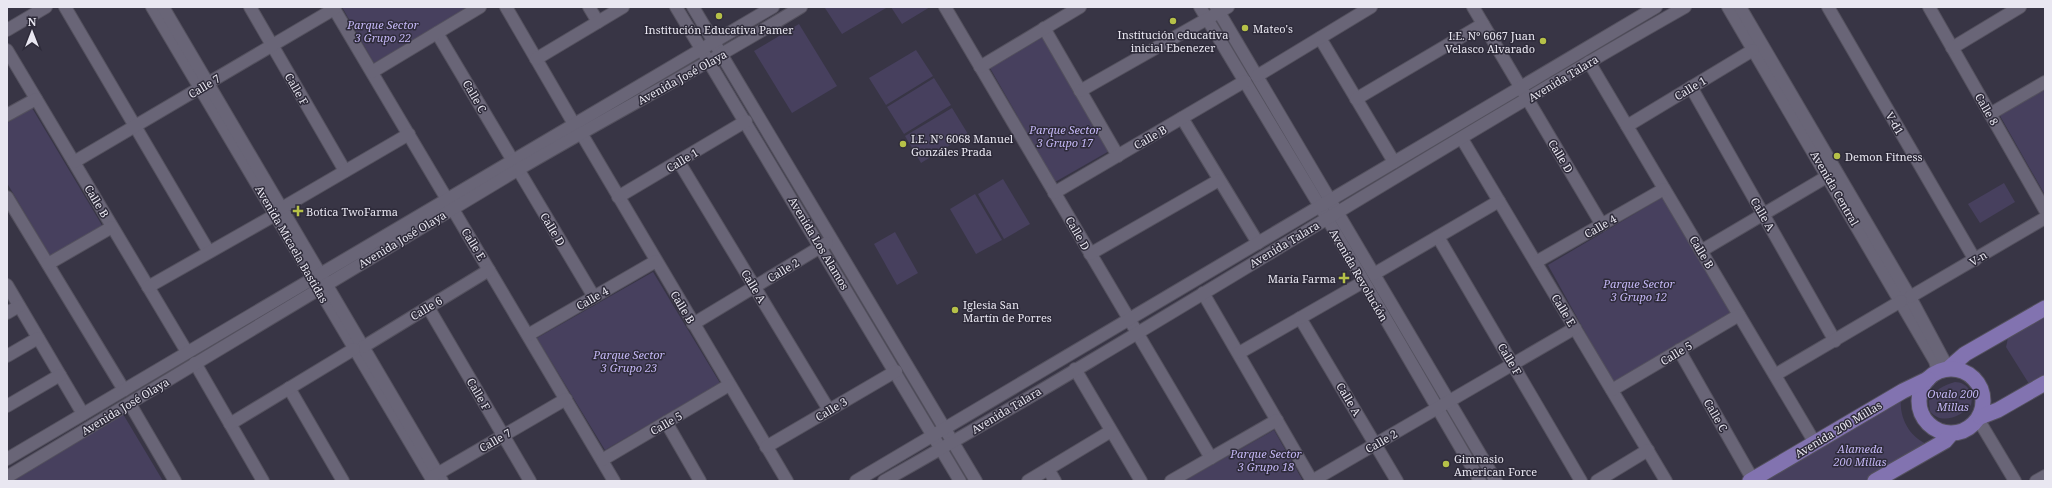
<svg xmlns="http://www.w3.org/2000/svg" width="2052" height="488" font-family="'Noto Serif',serif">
<rect width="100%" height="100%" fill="#383545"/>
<!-- green -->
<g fill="#47405e">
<path d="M342,7H469L374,63Z"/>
<path d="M827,7H886V8L842,34L825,8Z"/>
<path d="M891,7H930L902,24Z"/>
<path d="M799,24L837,86L792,113L754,51Z"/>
<path d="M1043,37L1111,150L1055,182L990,68Z"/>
<path d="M916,50L933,76L886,105L869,78Z"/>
<path d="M934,78L951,105L904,134L887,107Z"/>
<path d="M2045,89V195L1999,114Z"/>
<path d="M32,108L103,227L51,257L7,183V123Z"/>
<path d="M952,108L968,134L921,163L905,136Z"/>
<path d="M1003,179L1030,224L1004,239L978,194Z"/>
<path d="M2004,183L2015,202L1980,223L1968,204Z"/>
<path d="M975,194L1002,240L976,254L950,209Z"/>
<path d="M1663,197L1731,313L1614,384L1548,265Z"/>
<path d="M895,232L918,273L897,285L874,244Z"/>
<path d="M653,272L720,383L605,450L537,338Z"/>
<path d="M2045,315V378L2031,387L2006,347L2008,338Z"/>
<path d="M1955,382C1967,382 1974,393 1971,405C1962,416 1941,426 1930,411L1929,401C1934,390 1944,385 1955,382Z"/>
<path d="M1901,399C1899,418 1910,438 1929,445L1867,481H1763Z"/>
<path d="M123,414L163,481H11Z"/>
<path d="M1274,430L1303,481H1184Z"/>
</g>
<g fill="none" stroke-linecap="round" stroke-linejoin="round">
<!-- minor casing -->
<g stroke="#54515e" stroke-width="14">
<g id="minor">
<path d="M65,7L209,252"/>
<path d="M152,7L433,481"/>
<path d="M163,7L442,481"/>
<path d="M250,7L345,171"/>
<path d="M333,7L614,481"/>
<path d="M506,7L574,124"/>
<path d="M589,7L598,22"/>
<path d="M676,7L960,481"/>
<path d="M693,7L976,481"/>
<path d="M945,7L1211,458"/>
<path d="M1200,7L1327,218L1480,481"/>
<path d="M1216,7L1496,481"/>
<path d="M1473,7L1602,225"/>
<path d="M1728,7L1935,361L1938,372"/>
<path d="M1740,7L1910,297L1948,368"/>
<path d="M1828,7L1975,260"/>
<path d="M1929,7L2045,210"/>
<path d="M1044,28L1118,156"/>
<path d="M7,30L46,7"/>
<path d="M437,33L594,297"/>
<path d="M1320,38L1394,162"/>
<path d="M1952,48L2020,7"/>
<path d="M7,50L187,352"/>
<path d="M536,59L623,7"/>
<path d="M1589,62L1815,443"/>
<path d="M980,67L1080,7"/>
<path d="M372,72L480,7"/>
<path d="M1257,76L1371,7"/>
<path d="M1691,87L1835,341"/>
<path d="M1080,91L1228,7"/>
<path d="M1356,99L1483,24"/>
<path d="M1990,114L2045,82"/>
<path d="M7,115L36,99"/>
<path d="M1182,118L1258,243"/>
<path d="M1627,126L1753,50"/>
<path d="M581,133L787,481"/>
<path d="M1462,139L1666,481"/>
<path d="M74,162L334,9"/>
<path d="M679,162L829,410"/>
<path d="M1054,193L1245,81"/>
<path d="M7,197L124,390"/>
<path d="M618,197L746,121"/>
<path d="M282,208L409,134"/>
<path d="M1438,237L1581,481"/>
<path d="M1701,251L1828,176"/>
<path d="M1090,254L1219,180"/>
<path d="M1536,262L1664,189"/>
<path d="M48,264L112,227"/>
<path d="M1374,274L1499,201"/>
<path d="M7,285L83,414"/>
<path d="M148,287L275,215"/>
<path d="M1203,293L1312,481L1575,328"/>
<path d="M1910,297L2045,218"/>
<path d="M428,307L530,481"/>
<path d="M7,313L19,306"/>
<path d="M1300,318L1397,481"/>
<path d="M693,324L827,243"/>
<path d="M528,335L656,261"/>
<path d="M363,347L489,270"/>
<path d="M1679,350L1753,480"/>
<path d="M1239,353L1363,282"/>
<path d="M7,356L38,338"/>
<path d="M195,363L263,481"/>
<path d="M1075,369L1141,481"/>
<path d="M1775,375L1901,301"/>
<path d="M289,388L343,481"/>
<path d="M1612,390L1739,315"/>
<path d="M130,404L175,481"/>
<path d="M7,406L60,375"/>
<path d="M1978,419L2015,481"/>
<path d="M666,422L700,481"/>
<path d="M230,424L354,349"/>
<path d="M766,447L896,371"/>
<path d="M7,459L773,7"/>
<path d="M602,460L729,385"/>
<path d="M1048,469L1055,481"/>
<path d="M7,477C178,375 348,270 519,169C613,114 708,64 801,7"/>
<path d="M432,477L566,399"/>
<path d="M856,481L1656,7"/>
<path d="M884,481C1154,329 1415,160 1685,7"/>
<path d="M1028,481L1111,431"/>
<path d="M1171,481L1277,420"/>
<path d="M1597,481L1648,450"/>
<path d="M2036,481L2045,476"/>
</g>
</g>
<!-- major casing -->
<g stroke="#54515e" stroke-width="17">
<g id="major">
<path d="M1949,368L1965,354L2045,308"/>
<circle cx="1951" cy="401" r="32"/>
<path d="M1980,417L1998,410L2045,383"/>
<path d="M1750,481L1903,391L1928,379"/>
<path d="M1875,481L1945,441L1951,434"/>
</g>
</g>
<!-- minor -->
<use href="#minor" stroke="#696577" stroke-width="12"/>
<!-- major -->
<use href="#major" stroke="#8273b0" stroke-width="15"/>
</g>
<!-- markers -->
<g fill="#b6c148" stroke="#2e2b3a" stroke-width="1.5">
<circle cx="719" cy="16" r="4"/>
<circle cx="1173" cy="21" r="4"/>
<circle cx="1245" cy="28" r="4"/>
<circle cx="1543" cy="41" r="4"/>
<circle cx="903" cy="144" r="4"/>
<circle cx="1837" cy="156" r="4"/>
<path d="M296 205h4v4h4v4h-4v4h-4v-4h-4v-4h4z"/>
<path d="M1342 272h4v4h4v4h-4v4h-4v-4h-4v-4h4z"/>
<circle cx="955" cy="310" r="4"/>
<circle cx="1446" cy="464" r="4"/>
</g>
<g text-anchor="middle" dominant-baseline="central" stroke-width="3" stroke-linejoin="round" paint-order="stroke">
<!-- park labels -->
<g font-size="11" font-style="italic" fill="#c3b6f4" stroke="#2e2b3a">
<text x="383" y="24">Parque Sector<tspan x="383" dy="13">3 Grupo 22</tspan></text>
<text x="1065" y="129">Parque Sector<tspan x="1065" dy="13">3 Grupo 17</tspan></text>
<text x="1639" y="283">Parque Sector<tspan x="1639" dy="13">3 Grupo 12</tspan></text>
<text x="629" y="354">Parque Sector<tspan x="629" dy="13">3 Grupo 23</tspan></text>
<text x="1953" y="393">Ovalo 200<tspan x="1953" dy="13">Millas</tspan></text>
<text x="1860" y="448">Alameda<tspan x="1860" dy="13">200 Millas</tspan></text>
<text x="1266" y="453">Parque Sector<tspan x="1266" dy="13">3 Grupo 18</tspan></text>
</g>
<!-- poi labels -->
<g font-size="11" fill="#e9e7f1" stroke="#2e2b3a" text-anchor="start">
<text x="1253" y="28">Mateo's</text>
<text x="719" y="29" text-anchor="middle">Institución Educativa Pamer</text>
<text x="1173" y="34" text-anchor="middle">Institución educativa<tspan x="1173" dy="13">inicial Ebenezer</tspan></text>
<text x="1535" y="35" text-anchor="end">I.E. N° 6067 Juan<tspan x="1535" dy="13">Velasco Alvarado</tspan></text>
<text x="911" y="138">I.E. N° 6068 Manuel<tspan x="911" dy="13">Gonzáles Prada</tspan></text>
<text x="1845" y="156">Demon Fitness</text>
<text x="306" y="211">Botica TwoFarma</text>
<text x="1336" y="278" text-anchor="end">María Farma</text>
<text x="963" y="304">Iglesia San<tspan x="963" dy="13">Martín de Porres</tspan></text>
<text x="1454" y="458">Gimnasio<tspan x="1454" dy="13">American Force</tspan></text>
</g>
<!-- street labels -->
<g font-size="11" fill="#e9e7f1" stroke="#2e2b3a">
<text transform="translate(682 77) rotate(-29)">Avenida José Olaya</text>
<text transform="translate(1563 78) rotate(-31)">Avenida Talara</text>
<text transform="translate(204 86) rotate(-31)">Calle 7</text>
<text transform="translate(1690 88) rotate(-31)">Calle 1</text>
<text transform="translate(297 89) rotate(60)">Calle F</text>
<text transform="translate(475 96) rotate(60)">Calle C</text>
<text transform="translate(1987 109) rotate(60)">Calle 8</text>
<text transform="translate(1895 123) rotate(60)">V-d1</text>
<text transform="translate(1150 137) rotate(-30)">Calle B</text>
<text transform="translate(1561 156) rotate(59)">Calle D</text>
<text transform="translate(682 160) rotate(-31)">Calle 1</text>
<text transform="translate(1835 188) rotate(60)">Avenida Central</text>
<text transform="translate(97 201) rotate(59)">Calle B</text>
<text transform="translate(1763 214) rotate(60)">Calle A</text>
<text transform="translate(1600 226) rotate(-30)">Calle 4</text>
<text transform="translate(553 229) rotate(59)">Calle D</text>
<text transform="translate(1078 233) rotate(60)">Calle D</text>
<text transform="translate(402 239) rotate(-31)">Avenida José Olaya</text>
<text transform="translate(819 243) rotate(59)">Avenida Los Alamos</text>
<text transform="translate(292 244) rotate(60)">Avenida Micaela Bastidas</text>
<text transform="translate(474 244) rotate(59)">Calle E</text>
<text transform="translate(1284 244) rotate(-31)">Avenida Talara</text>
<text transform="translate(1702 252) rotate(59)">Calle B</text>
<text transform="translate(1978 258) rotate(-30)">V-n</text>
<text transform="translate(783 270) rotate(-31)">Calle 2</text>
<text transform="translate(1359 275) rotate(60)">Avenida Revolución</text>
<text transform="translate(754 286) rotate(59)">Calle A</text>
<text transform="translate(592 298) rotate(-30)">Calle 4</text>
<text transform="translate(683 307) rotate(59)">Calle B</text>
<text transform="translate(426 308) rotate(-31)">Calle 6</text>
<text transform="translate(1564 310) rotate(59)">Calle E</text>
<text transform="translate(1676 353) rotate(-31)">Calle 5</text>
<text transform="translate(1510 359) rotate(59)">Calle F</text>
<text transform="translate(479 394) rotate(60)">Calle F</text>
<text transform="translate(1349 399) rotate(59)">Calle A</text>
<text transform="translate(125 406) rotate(-31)">Avenida José Olaya</text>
<text transform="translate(831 409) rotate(-31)">Calle 3</text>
<text transform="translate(1006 410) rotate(-31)">Avenida Talara</text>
<text transform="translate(1716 415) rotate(60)">Calle C</text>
<text transform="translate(666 423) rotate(-30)">Calle 5</text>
<text transform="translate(1838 429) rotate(-31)">Avenida 200 Millas</text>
<text transform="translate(495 440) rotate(-30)">Calle 7</text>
<text transform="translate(1381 441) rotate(-30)">Calle 2</text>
</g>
</g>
<!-- border -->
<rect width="2052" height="488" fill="none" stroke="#e9e7f1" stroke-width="16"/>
<!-- north arrow -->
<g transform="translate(32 32)" stroke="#2e2b3a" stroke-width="3" paint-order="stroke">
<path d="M0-3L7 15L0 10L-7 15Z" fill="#e9e7f1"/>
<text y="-6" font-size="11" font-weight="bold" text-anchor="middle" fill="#e9e7f1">N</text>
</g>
</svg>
